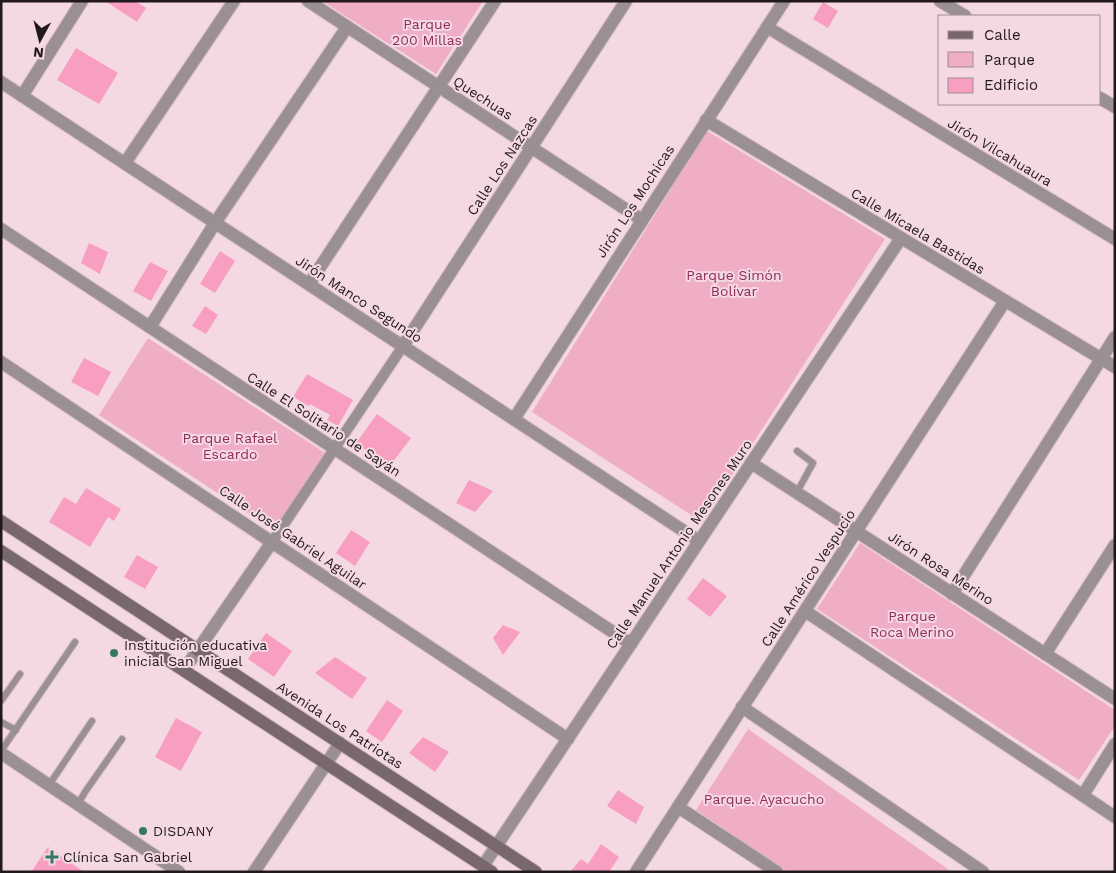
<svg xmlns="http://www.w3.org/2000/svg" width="1116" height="873" font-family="'Work Sans',sans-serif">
<rect width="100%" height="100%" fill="#f4d9e3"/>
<!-- green -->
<g fill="#f0adc6">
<path d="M322,1H483L436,74Z"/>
<path d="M707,131L885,239L702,522L532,412Z"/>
<path d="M148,338L327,454L275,531L99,415Z"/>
<path d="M860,543L1115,710V726L1079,780L817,609Z"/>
<path d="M748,729L952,872H787L696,810Z"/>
</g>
<!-- building -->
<g fill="#f89ec1">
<path d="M105,1H135L146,8L137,22Z"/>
<path d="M823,2L838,11L828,28L813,19Z"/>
<path d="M76,48L118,73L99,104L57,80Z"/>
<path d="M89,243L108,252L100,274L81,263Z"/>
<path d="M220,251L235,261L215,293L200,284Z"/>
<path d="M150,262L168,271L151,301L133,291Z"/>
<path d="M205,306L218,315L206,334L192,326Z"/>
<path d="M84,358L111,372L98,396L71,382Z"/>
<path d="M307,374L353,400L338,426L327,420L330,415L310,404L309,406L293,397Z"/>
<path d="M377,414L411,438L389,467L356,443Z"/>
<path d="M469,480L493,491L475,512L456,503Z"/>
<path d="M86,488L121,509L114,521L108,517L90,547L49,522L64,497L76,504Z"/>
<path d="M351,530L370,542L355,566L336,553Z"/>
<path d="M137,555L158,567L145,589L124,577Z"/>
<path d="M703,578L727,596L710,617L687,599Z"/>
<path d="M503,625L520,632L503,655L493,638Z"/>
<path d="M266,633L292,651L274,677L248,659Z"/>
<path d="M335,657L367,678L352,699L315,673Z"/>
<path d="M387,700L403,711L382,742L366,731Z"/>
<path d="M176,718L202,732L181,771L155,757Z"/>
<path d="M423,737L449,752L435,772L409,753Z"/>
<path d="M618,790L644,807L636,824L607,806Z"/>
<path d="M601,844L619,857L609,872H570L581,859L588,864Z"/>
<path d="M48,847L84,872H31Z"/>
</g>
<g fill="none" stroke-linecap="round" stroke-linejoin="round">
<!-- service casing -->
<g stroke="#ceb6bf" stroke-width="8">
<g id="service">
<path d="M797,492L813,463L797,451"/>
<path d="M1,701L20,674"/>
<path d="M1,722L16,730"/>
<path d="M1,751L75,642"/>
<path d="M49,785L92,721"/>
<path d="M78,804L85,792L122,739"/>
</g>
</g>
<!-- pedestrian casing -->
<g stroke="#ceb6bf" stroke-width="12">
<path id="pedestrian" d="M272,542L403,346"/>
</g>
<!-- minor casing -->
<g stroke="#ceb6bf" stroke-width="14">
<g id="minor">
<path d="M308,1L642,220"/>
<path d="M940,1L965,16"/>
<path d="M767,27L1115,239"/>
<path d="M1,82L699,541"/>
<path d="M22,96L82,1"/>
<path d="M1100,98L1115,107"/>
<path d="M706,120L1115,367"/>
<path d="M125,163L234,1"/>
<path d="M1,229L631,644"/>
<path d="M309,284L495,1"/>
<path d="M150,327L215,223L347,27"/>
<path d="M403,346L626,1"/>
<path d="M1,362L568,739"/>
<path d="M514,419L784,1"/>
<path d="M751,463L1115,699"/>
<path d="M952,594L1115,337"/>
<path d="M805,611L1115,817"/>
<path d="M1045,654L1115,545"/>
<path d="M184,670L272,542"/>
<path d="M742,707L983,872"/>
<path d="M1,753L179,872"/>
<path d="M1083,795L1115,744"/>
<path d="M678,807L777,872"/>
<path d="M483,866L901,238"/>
<path d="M254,872L340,743"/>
<path d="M636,872L1005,301"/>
</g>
</g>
<!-- secondary casing -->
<g stroke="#ceb6bf" stroke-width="14">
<g id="secondary">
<path d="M1,521L536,872"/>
<path d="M1,551L492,872"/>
</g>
</g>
<!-- service -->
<use href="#service" stroke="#9a8f93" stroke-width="6"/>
<!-- pedestrian -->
<use href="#pedestrian" stroke="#9a8f93" stroke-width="10"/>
<!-- minor -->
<use href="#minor" stroke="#9a8f93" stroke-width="12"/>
<!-- secondary -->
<use href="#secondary" stroke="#78686e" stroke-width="12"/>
</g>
<!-- markers -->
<g fill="#357666" stroke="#f4d9e3" stroke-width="2">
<circle cx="114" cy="653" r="5"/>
<circle cx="143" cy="831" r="5"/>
<path d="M49.5 849.5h5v5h5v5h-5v5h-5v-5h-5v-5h5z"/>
</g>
<g text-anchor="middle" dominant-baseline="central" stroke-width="4" stroke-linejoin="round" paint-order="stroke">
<!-- park labels -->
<g font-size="14" fill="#902a5b" stroke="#f4d9e3">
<text x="427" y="24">Parque<tspan x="427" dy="16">200 Millas</tspan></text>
<text x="734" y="275">Parque Simón<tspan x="734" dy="16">Bolívar</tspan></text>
<text x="230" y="438">Parque Rafael<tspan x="230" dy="16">Escardo</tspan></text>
<text x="912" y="616">Parque<tspan x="912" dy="16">Roca Merino</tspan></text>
<text x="764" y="799">Parque. Ayacucho</text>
</g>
<!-- street labels -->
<g font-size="14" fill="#22191c" stroke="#f4d9e3">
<text transform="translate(483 98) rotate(33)">Quechuas</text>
<text transform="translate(1000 152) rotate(31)">Jirón Vilcahuaura</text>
<text transform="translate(502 165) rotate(-57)">Calle Los Nazcas</text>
<text transform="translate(635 201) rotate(-57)">Jirón Los Mochicas</text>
<text transform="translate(918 231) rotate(31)">Calle Micaela Bastidas</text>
<text transform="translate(359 299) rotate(33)">Jirón Manco Segundo</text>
<text transform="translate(324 424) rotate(33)">Calle El Solitario de Sayán</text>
<text transform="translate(293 537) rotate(34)">Calle José Gabriel Aguilar</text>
<text transform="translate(679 544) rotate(-56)">Calle Manuel Antonio Mesones Muro</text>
<text transform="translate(941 568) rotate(33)">Jirón Rosa Merino</text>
<text transform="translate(808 578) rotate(-57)">Calle Américo Vespucio</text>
<text transform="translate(340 725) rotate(33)">Avenida Los Patriotas</text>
</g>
<!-- poi labels -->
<g font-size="14" fill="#22191c" stroke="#f4d9e3" text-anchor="start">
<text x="124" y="645">Institución educativa<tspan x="124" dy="16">inicial San Miguel</tspan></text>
<text x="153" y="831">DISDANY</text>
<text x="63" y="857">Clínica San Gabriel</text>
</g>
</g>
<!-- border -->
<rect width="1116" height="873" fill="none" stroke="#22191c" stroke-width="5"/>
<!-- legend -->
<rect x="938" y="15" width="162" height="90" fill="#f4d9e3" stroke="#a08c93"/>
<rect x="948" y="31" width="25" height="8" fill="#78686e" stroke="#a08c93"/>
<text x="984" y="40" font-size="15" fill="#22191c">Calle</text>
<rect x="948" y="52" width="25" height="15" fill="#f0adc6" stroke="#a08c93"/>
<text x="984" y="65" font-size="15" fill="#22191c">Parque</text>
<rect x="948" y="78" width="25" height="15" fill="#f89ec1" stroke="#a08c93"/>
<text x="984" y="90" font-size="15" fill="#22191c">Edificio</text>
<!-- north arrow -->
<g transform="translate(40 40) rotate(187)" stroke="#f4d9e3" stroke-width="4" paint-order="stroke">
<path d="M0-4L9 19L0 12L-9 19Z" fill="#22191c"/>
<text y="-8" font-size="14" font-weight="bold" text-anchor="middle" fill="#22191c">N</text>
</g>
</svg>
